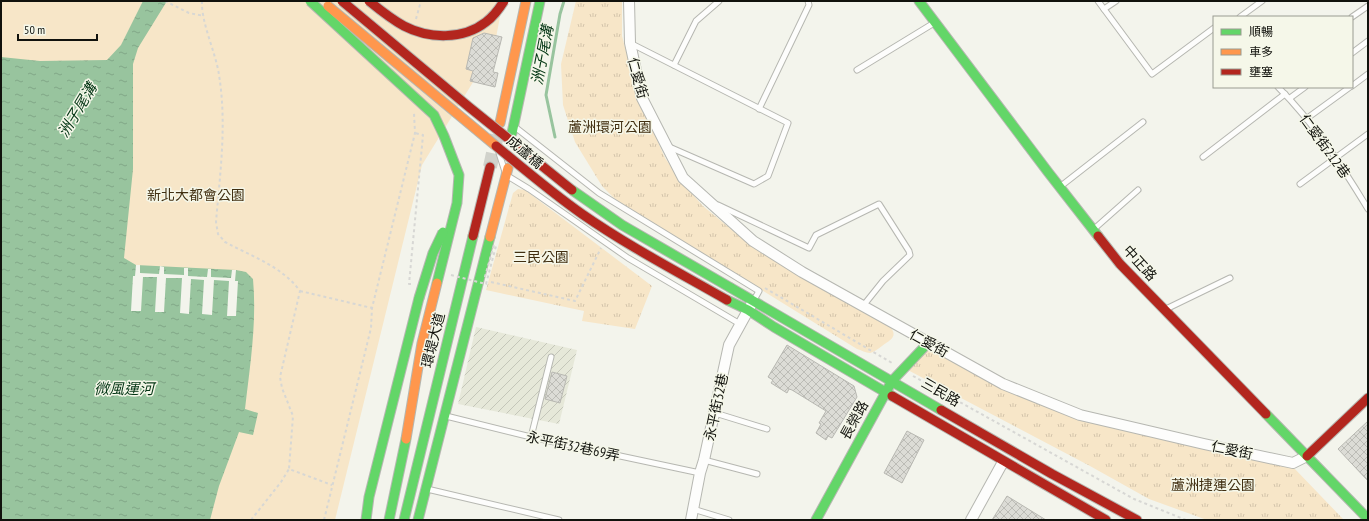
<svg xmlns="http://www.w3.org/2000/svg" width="1369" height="521" font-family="'PT Sans Narrow','Noto Sans TC',sans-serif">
<defs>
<pattern id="industrial-furrows" width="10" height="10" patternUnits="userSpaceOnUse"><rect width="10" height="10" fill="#e6e8d9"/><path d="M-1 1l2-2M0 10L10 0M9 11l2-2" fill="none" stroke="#c4c6b9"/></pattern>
<pattern id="grass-tufts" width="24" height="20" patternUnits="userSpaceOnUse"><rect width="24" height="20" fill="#f7e6c8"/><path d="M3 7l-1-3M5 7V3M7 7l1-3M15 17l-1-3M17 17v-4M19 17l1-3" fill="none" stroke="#d3c4ab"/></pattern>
<pattern id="water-ripples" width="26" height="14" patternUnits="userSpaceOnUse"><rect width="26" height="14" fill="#98c49e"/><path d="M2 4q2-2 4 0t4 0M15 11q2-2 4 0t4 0" fill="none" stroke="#82a787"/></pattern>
<pattern id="building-cross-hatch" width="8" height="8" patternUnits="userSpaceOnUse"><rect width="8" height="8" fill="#dcdcd6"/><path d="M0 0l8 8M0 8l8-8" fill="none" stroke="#bcbcb6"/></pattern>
</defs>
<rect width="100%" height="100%" fill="#f3f4ec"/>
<!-- industrial -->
<path fill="url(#industrial-furrows)" d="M476,327L577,350L559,424L458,404Z"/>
<!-- grass -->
<g fill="url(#grass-tufts)">
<path d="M576,1H622V36L638,96L665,158L684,185L703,206L749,244L888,324C899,336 892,339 882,346C878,349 874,352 870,353C866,353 861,350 857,349L616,200L602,186L575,142L563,105L561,64Z"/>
<path d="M518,189L525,190L652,286L635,329L582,321L584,311L486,290L513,193Z"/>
<path d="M928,343L1076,418L1294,468L1344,520H1207L1149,499L1090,466L904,368Z"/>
</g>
<!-- garden -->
<path fill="#f7e6c8" d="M1,1H503L494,48L422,165L335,520H1Z"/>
<!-- water -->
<path fill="url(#water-ripples)" d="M143,1H167L138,48L133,64V169L124,258L136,265L236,270L246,272L253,279C257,322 250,366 245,409L258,413L253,435L239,432L219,486L210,520H1V57L40,61L107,60L121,45Z"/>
<!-- pier -->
<path fill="#f3f4ec" d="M136,265H140V273L159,274L160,266L164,267V274L184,275V268H188V276L207,277L208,269H211V277L231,278L232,270H236L235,281H238L236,316H227L229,281L214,280L212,315L202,314L204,280L191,279L189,314L180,313L182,278H166L164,312H155L157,277H143L141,311H131L133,276H135Z"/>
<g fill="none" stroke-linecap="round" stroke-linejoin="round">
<!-- stream -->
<path stroke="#98c49e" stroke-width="3" d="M555,137L546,95L560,14L564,1"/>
</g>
<!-- building -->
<g fill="url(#building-cross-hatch)" stroke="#b8b8b2">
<path d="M484,33L502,37L493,72L498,73L495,87L470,81L473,71L466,69L473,38Z"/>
<path d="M787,345L854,386L857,397L832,438L828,436L826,440L816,433L821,424L819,423L826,411L792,390L789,389L787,393L771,383L773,380L768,377Z"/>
<path d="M552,372L567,376L560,403L545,399Z"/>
<path d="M1368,421V481L1338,449Z"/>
<path d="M907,431L924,440L902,483L884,473Z"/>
<path d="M1007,496L1046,520H992Z"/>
</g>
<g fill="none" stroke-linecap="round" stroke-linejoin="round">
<!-- secondary-tunnel -->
<path stroke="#d1d2cb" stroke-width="14" stroke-dasharray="14 7" stroke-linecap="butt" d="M490,167L497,135"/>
<!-- lane casing -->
<g stroke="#b6b7b1" stroke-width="7">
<g id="lane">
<path d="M1098,1L1152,74L1214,28"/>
<path d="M1104,9L1116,1"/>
<path d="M1240,17L1262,1"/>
<path d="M1352,17L1368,6"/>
<path d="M630,43L788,123L768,176L754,184L667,146"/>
<path d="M1352,53L1368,41"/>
<path d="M674,65L696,21L719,1"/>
<path d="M857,70L934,23"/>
<path d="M1352,86L1368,74"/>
<path d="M1278,87C1314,123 1342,166 1368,209"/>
<path d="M1290,98L1305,87"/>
<path d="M759,109L809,5L808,1"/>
<path d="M1306,119L1350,87"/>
<path d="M515,127L599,193L759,291L754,300"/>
<path d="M499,153L506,175L529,189L628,258L740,324"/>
<path d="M1203,157L1285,94"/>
<path d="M1300,184L1368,134"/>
<path d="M1061,186L1143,122"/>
<path d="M718,205L809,248L816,235L879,204L909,251L910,255L883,281L863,306"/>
<path d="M1094,229L1138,190"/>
<path d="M1166,309L1230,278"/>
<path d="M715,413L767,429"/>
<path d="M446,416L531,437L700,473"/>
<path d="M531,437L551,357"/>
<path d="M704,460L757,474"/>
<path d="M427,489L559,520"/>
<path d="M693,509L729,520"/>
</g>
</g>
<!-- street casing -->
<g stroke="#b6b7b1" stroke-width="12">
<g id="street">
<path d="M629,1L630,43L642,98L683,178L753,241L802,272L1003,384L1080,415L1204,444L1293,463L1307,456"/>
<path d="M691,520L700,473L704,460L729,345L751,305"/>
<path d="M971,520L1003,462"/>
</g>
</g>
<!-- fast casing -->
<g stroke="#b6b7b1" stroke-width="11">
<g id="fast">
<path d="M919,1L1048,172L1098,236"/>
<path d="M512,133L540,1"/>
<path d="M731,288L941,410"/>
<path d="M727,300L748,310L774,327L892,396"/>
<path d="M1266,414L1368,519"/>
<path d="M366,520L369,497L419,298"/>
<path d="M404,520L473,236"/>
<path d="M418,520L490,237"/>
<path d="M816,520L892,381L928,343"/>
</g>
</g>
<!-- slow casing -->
<g stroke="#b6b7b1" stroke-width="11">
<g id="slow">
<path d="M500,123L526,1"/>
<path d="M490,237L508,168"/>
</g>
</g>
<!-- jam casing -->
<g stroke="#b6b7b1" stroke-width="11">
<g id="jam">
<path d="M473,236L490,167"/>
<path d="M1098,236L1120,264L1266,414"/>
<path d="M892,396L1106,520"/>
<path d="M941,410L1052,474L1137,520"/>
<path d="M1307,456L1368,398"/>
</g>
</g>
<!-- path -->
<g stroke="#d7d7d4" stroke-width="2" stroke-dasharray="3 3" stroke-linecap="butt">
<path d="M165,1L189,13L204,16"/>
<path d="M202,1C201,23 216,53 219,75C227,124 220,174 216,222L218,234L225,242C251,256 283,267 300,291L280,377L282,388L293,416L289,469L332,485"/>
<path d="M416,19L421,1"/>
<path d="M491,282L575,301L601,248"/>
<path d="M411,284H409L423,135L415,133"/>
<path d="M765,288L892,363"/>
<path d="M300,291L372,308"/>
<path d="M913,376L1134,499L1186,520"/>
<path d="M251,520L281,482L289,469"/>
<path d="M324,520L371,328L372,308L415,133L414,113"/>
</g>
<!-- lane -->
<use href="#lane" stroke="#fdfdfc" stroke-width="5"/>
<!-- street -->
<use href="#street" stroke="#fdfdfc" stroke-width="10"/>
<!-- fast -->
<use href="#fast" stroke="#63d668" stroke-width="9"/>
<!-- slow -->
<use href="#slow" stroke="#ff974d" stroke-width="9"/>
<!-- jam -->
<use href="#jam" stroke="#b3261e" stroke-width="9"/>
<!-- fast-bridge casing -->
<g stroke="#b6b7b1" stroke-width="11" stroke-linecap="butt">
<g id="fast-bridge">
<path d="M310,1L434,115L444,136L459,175L457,203L437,283"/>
<path d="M572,190L622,225L731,288"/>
<path d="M419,298L433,253L443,232"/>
<path d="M389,520L406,439"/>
</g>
</g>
<!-- slow-bridge casing -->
<g stroke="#b6b7b1" stroke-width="11" stroke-linecap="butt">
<g id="slow-bridge">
<path d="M328,6L496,146"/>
<path d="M406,439L422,343L437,283"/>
</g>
</g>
<!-- jam-bridge casing -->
<g stroke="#b6b7b1" stroke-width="11" stroke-linecap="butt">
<g id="jam-bridge">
<path d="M342,1L469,107L572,190"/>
<path d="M369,1C380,10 391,19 404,26C429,39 463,40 486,22C494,16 499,9 504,1"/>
<path d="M496,146C524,169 552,193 582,214C628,246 678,272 727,300"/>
</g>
</g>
<!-- path-bridge -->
<path stroke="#d7d7d4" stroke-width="2" stroke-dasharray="3 3" stroke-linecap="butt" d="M451,275L486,284L496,246L494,245L484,280"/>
<!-- fast-bridge -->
<use href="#fast-bridge" stroke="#63d668" stroke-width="9"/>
<!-- slow-bridge -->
<use href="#slow-bridge" stroke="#ff974d" stroke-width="9"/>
<!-- jam-bridge -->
<use href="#jam-bridge" stroke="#b3261e" stroke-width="9"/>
</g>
<g text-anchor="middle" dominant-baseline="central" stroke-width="3" stroke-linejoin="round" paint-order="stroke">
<!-- street labels -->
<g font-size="14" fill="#11120d" stroke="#f5f7e9">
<text transform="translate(638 78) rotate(75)">仁愛街</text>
<text transform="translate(1325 146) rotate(54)">仁愛街212巷</text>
<text transform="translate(525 152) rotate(40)">成蘆橋</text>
<text transform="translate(1140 263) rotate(48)">中正路</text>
<text transform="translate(433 340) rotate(-76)">環堤大道</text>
<text transform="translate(929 343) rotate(29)">仁愛街</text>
<text transform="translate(941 392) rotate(30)">三民路</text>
<text transform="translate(716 407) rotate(-78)">永平街32巷</text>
<text transform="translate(854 420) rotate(-61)">長榮路</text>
<text transform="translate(573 446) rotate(12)">永平街32巷69弄</text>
<text transform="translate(1232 450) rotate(12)">仁愛街</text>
</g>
<!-- park labels -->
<g font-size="14" fill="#412f11" stroke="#f5f7e9">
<text x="610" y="127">蘆洲環河公園</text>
<text x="196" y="195">新北大都會公園</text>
<text x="541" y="257">三民公園</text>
<text x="1213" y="485">蘆洲捷運公園</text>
</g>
<!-- water labels -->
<g font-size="15" font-style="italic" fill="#023413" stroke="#f5f7e9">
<text transform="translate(542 55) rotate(-79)">洲子尾溝</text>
<text transform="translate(77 110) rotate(-59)">洲子尾溝</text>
<text x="124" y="388">微風運河</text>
</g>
</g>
<!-- border -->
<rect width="1369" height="521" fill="none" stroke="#11120d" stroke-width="4"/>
<!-- legend -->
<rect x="1213" y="16" width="140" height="72" fill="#f5f7e9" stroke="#9a9b91"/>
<rect x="1221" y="29" width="20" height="6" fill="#63d668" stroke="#9a9b91"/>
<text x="1249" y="36" font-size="12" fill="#11120d">順暢</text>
<rect x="1221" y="49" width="20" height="6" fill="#ff974d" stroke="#9a9b91"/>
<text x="1249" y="56" font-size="12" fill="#11120d">車多</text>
<rect x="1221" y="69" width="20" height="6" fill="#b3261e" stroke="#9a9b91"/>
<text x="1249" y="76" font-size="12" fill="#11120d">壅塞</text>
<!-- scale -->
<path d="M18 34v6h79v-6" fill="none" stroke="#11120d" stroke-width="2"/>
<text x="24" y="34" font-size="12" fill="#11120d" stroke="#f5f7e9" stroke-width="3" paint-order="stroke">50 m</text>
</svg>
